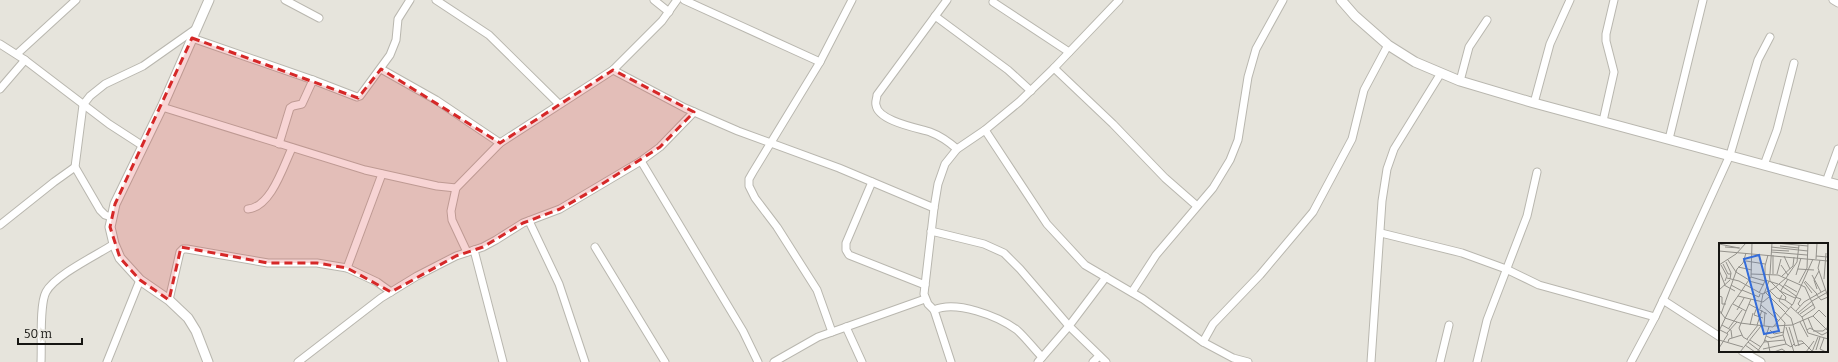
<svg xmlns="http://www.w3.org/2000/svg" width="1838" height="362" font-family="Bitter,serif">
<rect width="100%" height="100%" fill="#e6e4dc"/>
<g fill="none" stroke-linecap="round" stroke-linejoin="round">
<!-- minor casing -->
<g stroke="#b9b7af" stroke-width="9">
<g id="minor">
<path d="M285,0L319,18"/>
<path d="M436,0L489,35L559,104"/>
<path d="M654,0L669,12"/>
<path d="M684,0L820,62"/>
<path d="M947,0L877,95C877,98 875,102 876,105C878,121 917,128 930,132C941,136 949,142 957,149"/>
<path d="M1833,0L1838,3"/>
<path d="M993,2L1069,52"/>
<path d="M935,16L1008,70L1031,91"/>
<path d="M192,38L313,80L357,97L360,96L390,55L396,40L398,19L410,0"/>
<path d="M0,44L25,60L109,124L143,146"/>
<path d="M17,54L76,0"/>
<path d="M1054,68L1113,124L1165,178L1197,206"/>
<path d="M381,69L436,100L500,143"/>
<path d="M613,70L685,108L738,131L839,168L934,208"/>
<path d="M1460,81L1469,47L1487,20"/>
<path d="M0,89L25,60"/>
<path d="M1534,103L1550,44L1570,0"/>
<path d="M162,107L365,170L437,186L456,188"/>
<path d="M1603,121L1614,72L1606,41V34L1614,0"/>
<path d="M985,130L1047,224L1085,265L1143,299L1203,342L1233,358L1248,362"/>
<path d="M1669,139L1703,0"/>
<path d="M279,144L290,108L293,106L302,104L313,80"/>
<path d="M641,161L743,331L758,362"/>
<path d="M1764,165L1777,130L1794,63"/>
<path d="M872,182L846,243V250L849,255L925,285"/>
<path d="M1826,182L1838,149"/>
<path d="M248,209C271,207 283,167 292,148"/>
<path d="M111,217L105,215L100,210L75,167L83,105L90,96L105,84L143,66L197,28"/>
<path d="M529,221L559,284L585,362"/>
<path d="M0,225L54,182L75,167"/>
<path d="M931,231L984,244L1004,253L1020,269L1069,326L1106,362"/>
<path d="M1381,233L1462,253L1506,269L1539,285L1655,317"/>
<path d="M595,247L665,362"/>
<path d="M474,250L503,362"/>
<path d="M467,252L452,220L451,211L456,188L500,143L613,70L662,21L677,0"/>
<path d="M347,268L382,174"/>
<path d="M1132,292L1156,255L1213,188L1230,160L1238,140L1248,77L1256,49L1283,0"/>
<path d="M169,300L180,252L183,249H187L268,263H317L347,268L377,282L391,292"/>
<path d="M1663,300L1720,337"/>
<path d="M934,310C956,300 998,316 1017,330C1026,338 1034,349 1042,357"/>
<path d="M846,327L862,362"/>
<path d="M832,332L817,290L777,227L755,198L749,186V179L753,172L820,62L852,0"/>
<path d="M1203,342L1213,324L1260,275L1313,212L1352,139L1364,90L1388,45"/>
<path d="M1742,351L1761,362"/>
<path d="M41,362C42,345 39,305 46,292C55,275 97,255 114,244"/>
<path d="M107,362L140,280"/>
<path d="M298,362L381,298L417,276L456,256L483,247L496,240L523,223L560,209L641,161L660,147L694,112"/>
<path d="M774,362L818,337L925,299"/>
<path d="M951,362L934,310L928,304L924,294L934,208L938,184L945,164L957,149L985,130L1019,102L1054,68L1119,0"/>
<path d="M1038,362L1069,326L1106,277"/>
<path d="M1093,362L1099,356"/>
<path d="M1371,362L1382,201L1387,169L1394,149L1441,73"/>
<path d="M1440,362L1449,325"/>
<path d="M1477,362L1487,320L1527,216L1537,172"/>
<path d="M1631,362L1655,317L1683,258L1730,155L1758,60L1770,37"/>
</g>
</g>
<!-- tertiary casing -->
<g stroke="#b9b7af" stroke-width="11">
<g id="tertiary">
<path d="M1341,0L1355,16L1388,45L1415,62L1460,81L1534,103L1838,185"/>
<path d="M208,362L196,331L188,318L169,300L140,280L120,258L114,244L110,227L115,204L162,107L209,0"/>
</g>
</g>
<!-- minor -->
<use href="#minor" stroke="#fff" stroke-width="7"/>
<!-- tertiary -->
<use href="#tertiary" stroke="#fff" stroke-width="9"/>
</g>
<!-- marked area -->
<path fill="#d62828" fill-opacity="0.2" stroke="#d62828" stroke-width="3" stroke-dasharray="8 5" stroke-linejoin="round" d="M192,38L358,98L381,69L500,143L613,70L694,112L660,147L588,193L560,209L523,223L483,247L456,256L391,292L347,268L317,263H268L181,247L169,300L140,280L120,258L110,227L115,204Z"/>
<!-- overview -->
<g transform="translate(1719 243)">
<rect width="109" height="109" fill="#e6e4dc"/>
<path fill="none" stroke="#93918b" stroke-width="1" d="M57,0L89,3M0,1L20,5M61,3L80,5M6,4L21,5M52,4L89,8M52,7L70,8M0,8L109,18M52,9L88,12M65,13L71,26M97,13L109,14M97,16L98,0M9,17L17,29M27,18L46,21M7,19L12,30L11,36M4,21L9,31H12M0,22L17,11L27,0M2,22L8,33L6,38M62,22L69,32M19,24L33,27M79,26L95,27M0,27L6,42M17,29L30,37M32,31L59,32L86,44L91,55M50,31L51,38L67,54L66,57L73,62M51,31L53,0M54,31V12M58,31L62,16M77,32L82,15M93,32L102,49M63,33L74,23L75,14M32,34L46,38M8,35L20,38L43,51L54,46L67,35M67,35L78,19L80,2M105,36L107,10M46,37L59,41M30,38L45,42M86,38L98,51M85,39L93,50M80,40L88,25L89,0M60,41L77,53M5,42L16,48M12,42L23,48M66,42L78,49M98,46L95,37L100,28M0,47L11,37M23,47L40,54L41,51M51,48L58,55L66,57M61,48L76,55M61,49L69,36M40,50L46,38V23L49,12M47,50L66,69M45,51L50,38M97,51L102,57L109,54L99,25L101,17M63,52L60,58L70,66M0,53L3,54V61H7M19,53L44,59L50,54M76,54L82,56L79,61L81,63M93,58L107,50M14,61L27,68M30,61L48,71M42,62L60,78M38,64L35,72L44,75M72,64L83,74L89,90L109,96M41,66L44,51M0,67L6,75L21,80L54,84L74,61L94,16M18,67L25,55M77,68L85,59L106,47M56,69L66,80M66,70L72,75L80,103M79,70L93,58M2,71L18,26L24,20L27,10M81,71L95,61M94,73L109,88M83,74L96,65L91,55M89,75L94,87M81,79L89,94M66,80L64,92L67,101M3,82L12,87L13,95M31,82L34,70M38,82L43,67M45,83L46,69M55,83L73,82L94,73L100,67L107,74M67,84L75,109M70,84L76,103L85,100M10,85L23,67M51,87L55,91L65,89M88,87L91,85L103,92L109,89M0,88L12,63L32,34L33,0M94,88H104L109,84M8,90L18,79M47,93L52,95L64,92M105,95L101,106L107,109M28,96L39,82M0,97L24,104M29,97L24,94L20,85L32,56M31,97L42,104M46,97L49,99L51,109M79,98H83L93,108M9,99L10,96L23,92M29,99L42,109M45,99L66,97M26,102L36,109M0,105L9,91L1,87M44,106L67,101L72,104L75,101M97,107L101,94M21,109L42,83M38,109L45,99L50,84M55,109L63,106L67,109M87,109L95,98M93,109L99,94"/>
<path fill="#336cda" fill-opacity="0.15" stroke="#336cda" stroke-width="2" d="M40,12L60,88L45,91L25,16Z"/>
<rect width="109" height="109" fill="none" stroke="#161512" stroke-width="2"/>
</g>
<!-- scale -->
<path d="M18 338v6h64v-6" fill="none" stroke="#161512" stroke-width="2"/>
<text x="24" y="338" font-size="12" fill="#161512" stroke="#e6e4dc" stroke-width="3" paint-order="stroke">50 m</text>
</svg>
